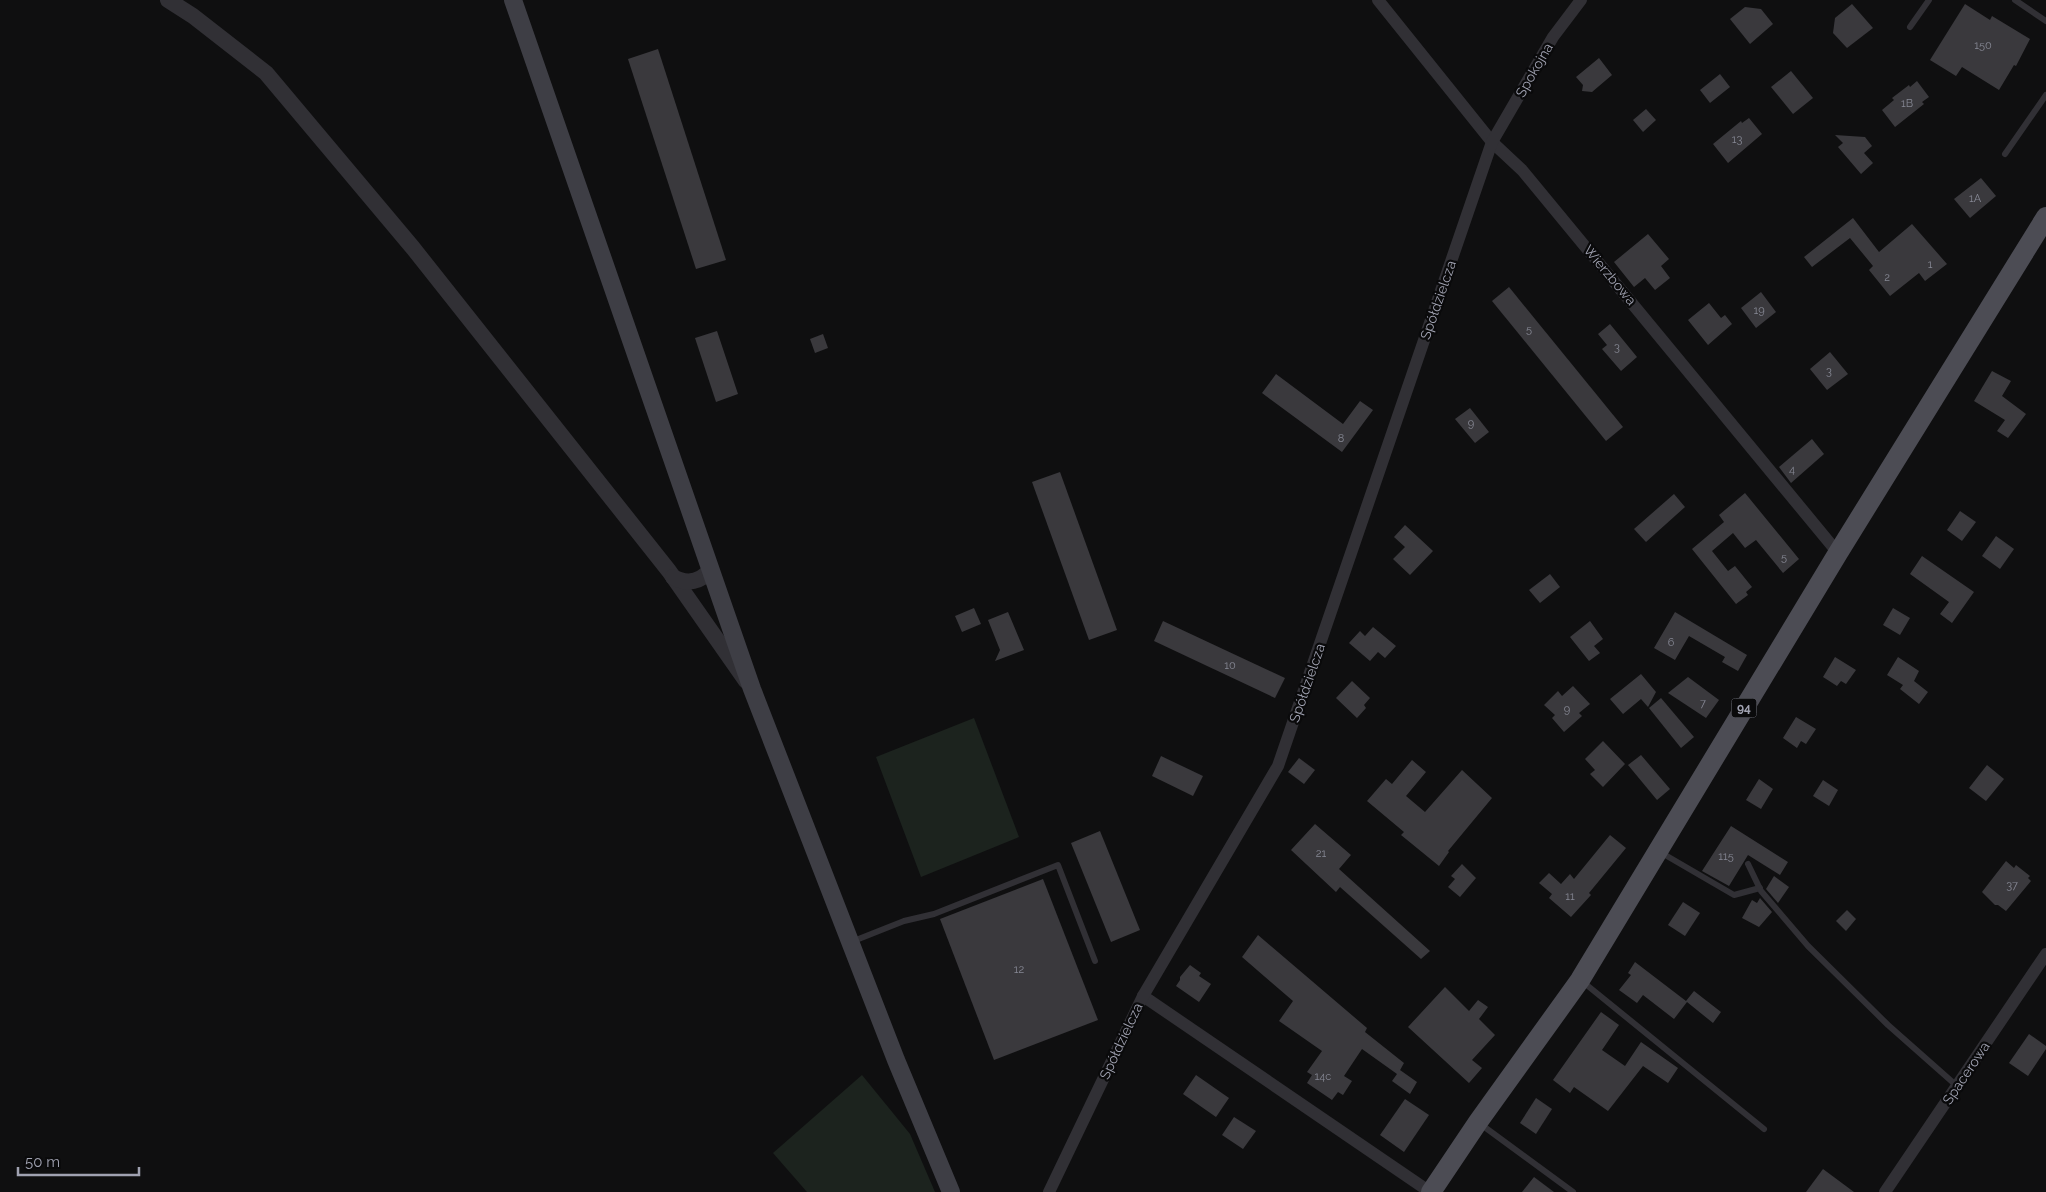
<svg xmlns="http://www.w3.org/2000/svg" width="2046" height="1192" font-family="Raleway,sans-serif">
<rect width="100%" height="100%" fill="#0f0f10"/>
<!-- green -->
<g fill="#1c231e">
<path d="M974,718L1019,837L921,877L876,757Z"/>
<path d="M862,1075L910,1134L935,1192H807L773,1153Z"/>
</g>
<!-- building -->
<g fill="#3a393d">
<path d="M1852,4L1873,28L1847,48L1833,33L1835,18Z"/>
<path d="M1965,4L1990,20L1992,16L2030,39L2016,66L2014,65L1999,90L1962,67L1956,76L1930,60Z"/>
<path d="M1745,7L1761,9L1773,24L1750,44L1730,19Z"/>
<path d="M658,49L726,260L696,269L628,59Z"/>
<path d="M1599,58L1612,75L1592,92L1582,91L1583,85L1576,77Z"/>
<path d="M1791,71L1813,98L1793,114L1771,87Z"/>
<path d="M1720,74L1730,87L1710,103L1700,90Z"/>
<path d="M1917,81L1929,97L1922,102L1924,104L1895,127L1882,110L1894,100L1892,98L1909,85L1910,87Z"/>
<path d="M1646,109L1656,120L1643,132L1633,120Z"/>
<path d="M1749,118L1762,134L1728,163L1713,144L1741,121L1742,123Z"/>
<path d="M1835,135L1865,137L1872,146L1864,153L1873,163L1861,174L1838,147L1843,143Z"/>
<path d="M1981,178L1996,196L1970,218L1954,199Z"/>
<path d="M1853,218L1879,252L1912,224L1947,264L1925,281L1919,273L1890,296L1869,270L1873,266L1850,238L1812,267L1804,257Z"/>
<path d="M1648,234L1669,259L1661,266L1670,278L1655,290L1645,278L1634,287L1614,262Z"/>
<path d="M1509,287L1623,427L1606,441L1492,301Z"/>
<path d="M1761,292L1776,312L1756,328L1741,308Z"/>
<path d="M1709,303L1721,318L1725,315L1732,324L1708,345L1688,320Z"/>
<path d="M1610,324L1637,357L1621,371L1602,349L1607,345L1598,334Z"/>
<path d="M717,331L738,394L716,402L695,338Z"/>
<path d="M823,334L828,348L815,353L810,339Z"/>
<path d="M1830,352L1848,374L1827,390L1810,369Z"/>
<path d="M1992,371L2011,381L2002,396L2026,414L2008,438L1997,431L2005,420L1974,401Z"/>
<path d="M1276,374L1343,424L1360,401L1373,410L1342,452L1262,393Z"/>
<path d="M1470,408L1489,432L1475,443L1455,419Z"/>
<path d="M1812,439L1824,454L1791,483L1779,467Z"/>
<path d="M1060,472L1117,630L1089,640L1032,482Z"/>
<path d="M1745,493L1799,559L1783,573L1756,540L1745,548L1733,533L1712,551L1728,571L1735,566L1752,587L1746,592L1748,595L1736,604L1692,549L1724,522L1719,515Z"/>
<path d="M1674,494L1685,507L1646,542L1634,529Z"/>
<path d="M1960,511L1976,522L1962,541L1947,530Z"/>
<path d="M1405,525L1433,551L1410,575L1393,559L1405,547L1394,537Z"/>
<path d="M1996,536L2014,549L2000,569L1982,556Z"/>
<path d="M1922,556L1974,592L1952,623L1940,614L1949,602L1910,574Z"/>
<path d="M1550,574L1560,587L1540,603L1529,590Z"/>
<path d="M974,608L981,624L962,632L955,616Z"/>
<path d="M1893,608L1910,618L1900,635L1883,625Z"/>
<path d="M1008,612L1024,650L995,661L1000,650L988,620Z"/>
<path d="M1675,612L1747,655L1738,671L1722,662L1725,657L1689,636L1675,660L1654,648Z"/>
<path d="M1163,621L1285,678L1275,698L1154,641Z"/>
<path d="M1590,621L1603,639L1594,646L1600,653L1589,661L1570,637Z"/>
<path d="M1373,627L1396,646L1385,658L1378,652L1370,661L1349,643L1360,631L1365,636Z"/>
<path d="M1835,657L1856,670L1846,684L1841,681L1837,686L1823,677Z"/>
<path d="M1898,657L1919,671L1914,681L1928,692L1919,704L1900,689L1903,685L1887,675Z"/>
<path d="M1641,674L1656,692L1648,707L1641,699L1623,714L1610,699Z"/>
<path d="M1688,677L1719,700L1706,718L1668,693Z"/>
<path d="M1352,681L1370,698L1364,705L1366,708L1357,718L1336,698Z"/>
<path d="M1573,686L1590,704L1579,713L1582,716L1564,732L1552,718L1555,715L1544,705L1558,691L1562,696Z"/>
<path d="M1661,698L1694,737L1681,748L1649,708Z"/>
<path d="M1796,717L1816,729L1806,744L1801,741L1797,748L1783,738Z"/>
<path d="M1603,741L1625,764L1603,787L1590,774L1595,770L1585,759Z"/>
<path d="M1641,755L1670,789L1657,800L1628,765Z"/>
<path d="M1161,756L1203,776L1193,796L1152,776Z"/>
<path d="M1299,758L1315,770L1304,784L1288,772Z"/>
<path d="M1412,760L1426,772L1406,796L1425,812L1462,770L1492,798L1448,851L1449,852L1439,866L1401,835L1404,832L1367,801L1386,779L1392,784Z"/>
<path d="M1987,765L2004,779L1986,801L1969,788Z"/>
<path d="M1759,779L1773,789L1761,809L1746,800Z"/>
<path d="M1823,780L1838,790L1829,806L1813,796Z"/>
<path d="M1315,824L1351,855L1339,869L1430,951L1421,959L1340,887L1336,892L1291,850Z"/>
<path d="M1731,826L1788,862L1780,875L1748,855L1729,886L1702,871Z"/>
<path d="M1100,831L1140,930L1111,942L1071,843Z"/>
<path d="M1610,835L1626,848L1589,893L1591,895L1571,917L1549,898L1552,894L1539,883L1549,873L1561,884L1570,874L1574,879Z"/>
<path d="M2006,861L2014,868L2016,865L2030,876L2028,878L2031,881L2006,911L1998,905H1995L1982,892Z"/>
<path d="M1462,864L1476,878L1460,897L1448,887L1455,879L1451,876Z"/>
<path d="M1774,876L1789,887L1778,903L1766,889Z"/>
<path d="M1043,879L1098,1020L994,1060L940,919Z"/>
<path d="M1760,898L1772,912L1759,927L1742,918L1752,900L1757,903Z"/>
<path d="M1683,902L1700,913L1685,936L1668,925Z"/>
<path d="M1847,910L1856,919L1846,931L1836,921Z"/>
<path d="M1258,935L1367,1028L1365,1032L1404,1063L1399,1072L1400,1070L1417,1082L1410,1094L1392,1081L1397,1074L1362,1049L1344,1076L1352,1081L1343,1095L1338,1092L1332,1100L1307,1083L1312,1075L1307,1072L1322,1051L1279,1021L1293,1001L1242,957Z"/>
<path d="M1635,962L1686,1001L1694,991L1721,1012L1713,1023L1687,1002L1674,1019L1643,995L1637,1003L1619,990L1631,975L1628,973Z"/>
<path d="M1190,965L1201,973L1199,976L1211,984L1199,1002L1176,986L1180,980V977Z"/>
<path d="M1445,987L1469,1011L1478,1000L1488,1007L1479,1019L1495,1035L1472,1060L1482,1068L1469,1083L1408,1027Z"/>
<path d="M1601,1012L1619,1025L1602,1050L1625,1066L1641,1042L1678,1068L1668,1083L1643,1066L1608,1111L1574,1087L1570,1093L1553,1080Z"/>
<path d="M2029,1034L2046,1046V1049L2028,1076L2009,1063Z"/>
<path d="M1196,1075L1229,1098L1216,1117L1183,1094Z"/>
<path d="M1536,1098L1552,1109L1536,1134L1520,1123Z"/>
<path d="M1405,1099L1429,1115L1404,1152L1380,1135Z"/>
<path d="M1234,1117L1256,1131L1243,1149L1222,1135Z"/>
<path d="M1823,1169L1854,1192H1806Z"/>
<path d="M1534,1177L1554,1192H1522Z"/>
</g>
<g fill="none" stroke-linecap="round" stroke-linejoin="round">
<!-- service -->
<g stroke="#313035" stroke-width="6">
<path d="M2015,0L2046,21"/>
<path d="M1910,27L1929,0"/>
<path d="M2005,154L2046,95"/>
<path d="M1660,852L1734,895L1760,888"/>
<path d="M1748,864L1761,891L1808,946L1888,1025L1957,1086"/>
<path d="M851,942L904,921L934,914L1058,865L1095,961"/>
<path d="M1583,982L1764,1129"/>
<path d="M1479,1123L1573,1192"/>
</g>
<!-- minor -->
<g stroke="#313035" stroke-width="12">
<path d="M1378,0L1492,142L1522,170L1838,553"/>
<path d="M1143,996L1430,1192"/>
<path d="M1049,1192L1143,996L1278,766L1492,142L1553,37L1581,0"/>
<path d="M1885,1192L2046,954"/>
</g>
<!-- tertiary -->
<g stroke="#313035" stroke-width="16">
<path d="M168,0L193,16L266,73L413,248L669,571L746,681"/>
<path d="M673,577C687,585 701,582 711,569"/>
</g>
<!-- secondary -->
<path stroke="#3e3e45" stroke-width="18" d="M513,0L752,689L896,1060L951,1192"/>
<!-- primary -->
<path stroke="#4c4c54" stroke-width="20" d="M1431,1192L1478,1122L1580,980L1838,553L2046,217"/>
</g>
<g text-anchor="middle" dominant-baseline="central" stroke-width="4.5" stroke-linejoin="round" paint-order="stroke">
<!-- number labels -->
<g font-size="11" fill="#868894">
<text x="1983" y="45">150</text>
<text x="1907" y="103">1B</text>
<text x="1737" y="139">13</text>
<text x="1975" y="198">1A</text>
<text x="1930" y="264">1</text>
<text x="1887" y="277">2</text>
<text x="1759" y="310">19</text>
<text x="1529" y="329">5</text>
<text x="1617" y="347">3</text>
<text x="1829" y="371">3</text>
<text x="1471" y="423">9</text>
<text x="1341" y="438">8</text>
<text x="1792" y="469">4</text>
<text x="1784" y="557">5</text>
<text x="1671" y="642">6</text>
<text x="1230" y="665">10</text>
<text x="1703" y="703">7</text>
<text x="1567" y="709">9</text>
<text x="1321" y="853">21</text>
<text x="1726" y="856">115</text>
<text x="2012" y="885">37</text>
<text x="1570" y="896">11</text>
<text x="1019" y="969">12</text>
<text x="1323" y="1076">14c</text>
</g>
<!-- shield labels -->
<rect fill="#0a0a0b" stroke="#73747f" stroke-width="1" x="1731.5" y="698.5" width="25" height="19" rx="4"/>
<g font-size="12" font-weight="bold" fill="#a0a2b1">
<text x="1744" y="708">94</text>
</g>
<!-- street labels -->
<g font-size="14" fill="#a0a2b1" stroke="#0a0a0b">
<text transform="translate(1534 70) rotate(-60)">Spokojna</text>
<text transform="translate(1610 275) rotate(50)">Wierzbowa</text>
<text transform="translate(1438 300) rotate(-71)">Spółdzielcza</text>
<text transform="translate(1307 683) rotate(-71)">Spółdzielcza</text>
<text transform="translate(1121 1041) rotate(-65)">Spółdzielcza</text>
<text transform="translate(1966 1073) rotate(-56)">Spacerowa</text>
</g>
</g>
<!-- scale -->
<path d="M18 1167v8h121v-8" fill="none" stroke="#a0a2b1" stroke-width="2.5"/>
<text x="25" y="1167" font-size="15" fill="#a0a2b1" stroke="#0a0a0b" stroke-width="4" paint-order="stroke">50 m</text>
</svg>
